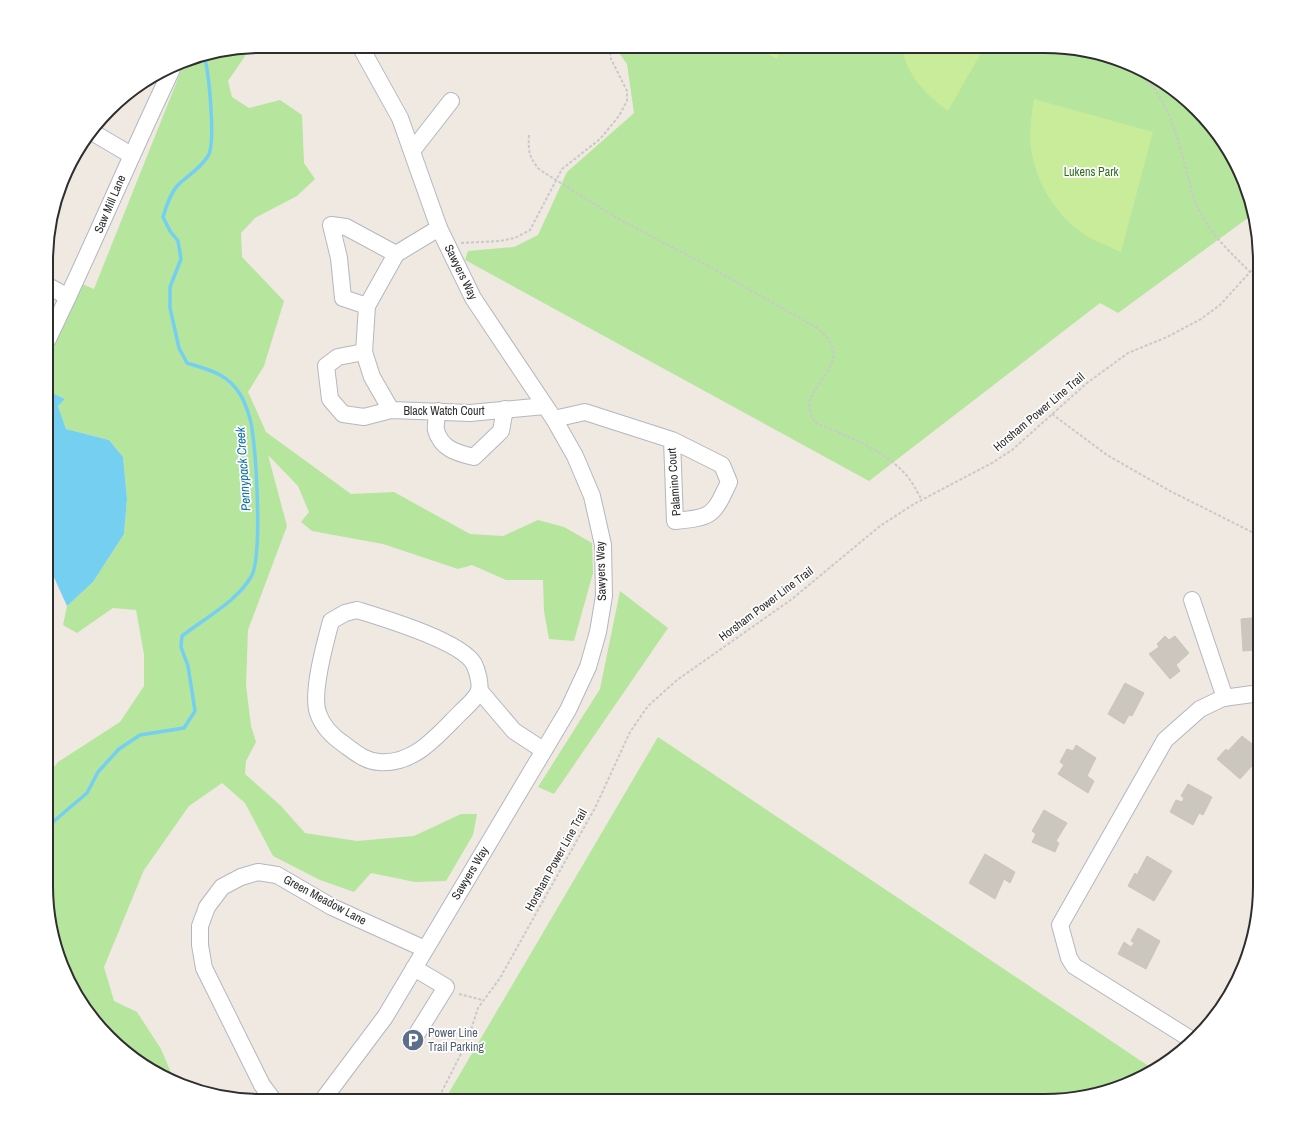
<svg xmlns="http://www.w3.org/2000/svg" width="1306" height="1147" font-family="'Archivo Narrow',sans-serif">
<rect width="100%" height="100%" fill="#efe9e1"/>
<!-- green -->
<g fill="#b6e59e">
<path d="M614,46H1059L1140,68L1206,119L1244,179L1252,215L1118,313L1100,303L869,481L465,260L468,251L514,247L538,235L567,172L634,113L627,64Z"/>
<path d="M247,48L245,56L228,81L232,97L249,108L280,100L302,115L304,163L315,179L297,196L255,218L241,233L242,257L284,301L264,366L248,392L266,432L351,494L394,492L470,534L503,536L538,520L564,527L592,543L593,573L574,641L549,639L544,611L543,580H506L472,565L458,569L383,544L312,531L301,522L309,512L298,486L268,455L287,526L248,630L246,685L251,726L256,742L246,761L245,774L281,806L305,833L357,841L414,836L461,814H477L473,835L446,881L415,882L371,873L354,892L320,880L273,856L245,803L222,783L189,806L144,870L104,967L114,1001L137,1012L161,1049L175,1082L166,1079L100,1028L62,968L46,900L47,776L58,762L120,722L144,686V654L136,610L113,608L77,633L63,625L67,606L93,582L124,534L127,499L123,457L109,440L66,429L58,406L65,399L48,391V359L82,284L94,289L185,61L192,57Z"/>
<path d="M620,591L668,628L554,794L538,787L600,689Z"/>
<path d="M658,737L1153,1069L1127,1085L1059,1101H444Z"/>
</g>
<!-- pitch -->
<g fill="#c9ec9a">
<path d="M754,46H782L777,59Z"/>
<path d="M902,46H985L948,111C925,94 906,75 902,46Z"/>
<path d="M1034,99L1153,132L1121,252C1113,248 1104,245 1096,241C1057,222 1031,178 1030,136C1030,124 1032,111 1034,99Z"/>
</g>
<!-- water -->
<path fill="#75cff0" d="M48,391L65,399L58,406L66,429L109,440L123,457L127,499L124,534L93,582L67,606L47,562Z"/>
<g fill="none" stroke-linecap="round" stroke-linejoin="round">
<!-- stream -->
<path stroke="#75cff0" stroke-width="3.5" d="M47,827L87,793L98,772L119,749L140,735L184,728L195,711L188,666L181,647L182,636C205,618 236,602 251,577C263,556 256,456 252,429C251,419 245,402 240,394C227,373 209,370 187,363L179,348L170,308V287L181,259L178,241L170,231L163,217C166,207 170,194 177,186C187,176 200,169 208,156C216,144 209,71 204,56"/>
</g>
<!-- building -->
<g fill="#cbc7bf" stroke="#cbc5ba">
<path d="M1260,617V643H1255L1256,650L1243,651L1241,619Z"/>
<path d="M1165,636L1169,640L1175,636L1189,653L1176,665L1180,671L1170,679L1149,654L1159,647L1157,644Z"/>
<path d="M1125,683L1144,693L1132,716L1129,715L1124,724L1108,714Z"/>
<path d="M1242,736L1260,750V757L1240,779L1217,759L1226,749L1228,751Z"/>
<path d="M1076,745L1096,758L1087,776L1094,781L1088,793L1058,774L1064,765L1060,762L1067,749L1073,751Z"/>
<path d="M1188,784L1212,797L1203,815L1199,813L1193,825L1170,812L1176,800L1182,802L1184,798L1181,796Z"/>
<path d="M1044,810L1067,823L1056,841L1059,843L1055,852L1032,842L1036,834L1032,831Z"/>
<path d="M985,854L1015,872L1010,883L1004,879L995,899L969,883Z"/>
<path d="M1147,856L1172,871L1154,901L1128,886L1135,873L1137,875Z"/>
<path d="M1138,928L1160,941L1146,969L1118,954L1124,942L1131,947L1134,943L1131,941Z"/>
</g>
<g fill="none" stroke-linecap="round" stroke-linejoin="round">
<!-- minor casing -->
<g stroke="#b4b7c1" stroke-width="18">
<g id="minor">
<path d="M92,132L131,155"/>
<path d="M412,151L451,101"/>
<path d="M48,286L68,297"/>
<path d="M367,306L343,298L339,258L331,225L346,227L396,254"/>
<path d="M48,339C91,250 129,159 172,69"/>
<path d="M364,352L338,357L326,366L330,399L343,414L364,417L391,410L470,413L545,406"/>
<path d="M391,410L372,377L364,352L367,306L396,254L439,228"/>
<path d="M438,411C437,417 435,425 436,430C441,449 457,453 474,457L501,431L505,409"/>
<path d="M554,419L585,412L672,440L722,465L729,482C713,516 713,517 675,521L672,440"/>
<path d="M1192,600L1225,698"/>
<path d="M357,610C383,618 461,641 474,664C477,670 481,684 479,691C476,699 465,708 459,714C437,736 414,765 379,762C365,761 356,753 345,745C333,737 323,728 318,713C311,693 325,643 331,621L345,613Z"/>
<path d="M479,690L514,731L543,750"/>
<path d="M413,1040L446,987L414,968"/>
<path d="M1192,1040L1074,966L1069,958L1060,925L1165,740L1200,709L1223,698L1260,693"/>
<path d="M274,1101L262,1085L204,968L200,945V926L207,907L222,887L241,877L258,872L277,875L332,907L425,949"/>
<path d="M322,1101L385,1017L568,710L588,667L598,632L604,596L603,545L592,496L575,456L554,419L473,298L439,228L400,118L360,46"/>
</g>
</g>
<!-- path -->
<g stroke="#c9c9c9" stroke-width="2" stroke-dasharray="3 2" stroke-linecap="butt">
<path d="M1127,65C1167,87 1177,136 1188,177C1191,186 1192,197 1197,206C1210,234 1229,251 1250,272"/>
<path d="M529,135C528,151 529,158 540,170L617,218L710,267L819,329C824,335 830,340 832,347C840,368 809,387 809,406C809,413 813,418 816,423C848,437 884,449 907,476C913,483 917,492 922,500"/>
<path d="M461,243L500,241L515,238L530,230L562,169L600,139L619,116L627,101V91L611,59L609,46"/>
<path d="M1052,414L1107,455L1170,491L1260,536"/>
<path d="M459,994L482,1000"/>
<path d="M437,1101L467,1042L478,1008L500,978L595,808L630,732L648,706L677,680L792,599L880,526L914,504L992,463L1012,450L1087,383L1128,353L1167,337L1201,319L1220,305L1260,261"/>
</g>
<!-- minor -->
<use href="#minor" stroke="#fff" stroke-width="16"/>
</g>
<!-- icons -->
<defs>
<g id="parking-disc" transform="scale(1.15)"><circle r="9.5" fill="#5c6f8a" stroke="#fff"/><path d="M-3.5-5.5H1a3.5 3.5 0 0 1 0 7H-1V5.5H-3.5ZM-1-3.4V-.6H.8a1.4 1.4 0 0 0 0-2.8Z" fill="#fff"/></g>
</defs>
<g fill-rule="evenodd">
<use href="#parking-disc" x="413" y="1040"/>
</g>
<g text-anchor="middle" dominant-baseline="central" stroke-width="3.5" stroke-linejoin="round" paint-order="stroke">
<!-- park labels -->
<g font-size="12" fill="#2c6e1b" stroke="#fff">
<text x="1091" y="172">Lukens Park</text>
</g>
<!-- street labels -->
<g font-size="12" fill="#2e2e2e" stroke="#fff">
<text transform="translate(110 204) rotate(-67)">Saw Mill Lane</text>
<text transform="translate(461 272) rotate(64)">Sawyers Way</text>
<text x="444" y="411">Black Watch Court</text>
<text transform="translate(1039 412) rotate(-40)">Horsham Power Line Trail</text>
<text transform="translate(674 482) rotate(-94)">Palamino Court</text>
<text transform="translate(601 571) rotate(-92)">Sawyers Way</text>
<text transform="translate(766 604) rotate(-37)">Horsham Power Line Trail</text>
<text transform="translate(556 860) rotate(-61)">Horsham Power Line Trail</text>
<text transform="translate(470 873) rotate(-59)">Sawyers Way</text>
<text transform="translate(325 900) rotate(28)">Green Meadow Lane</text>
</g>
<!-- service labels -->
<g font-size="12" fill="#4e5e75" stroke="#fff" text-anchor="start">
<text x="428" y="1033">Power Line<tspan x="428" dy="14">Trail Parking</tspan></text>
</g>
<!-- water labels -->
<g font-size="13" font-style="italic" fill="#0d6fa3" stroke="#fff">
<text transform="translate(243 469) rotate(-94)">Pennypack Creek</text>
</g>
</g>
<!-- crop -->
<path d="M0 0H1306V1147H0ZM261 53H1045A208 208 0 0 1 1253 261V886A208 208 0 0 1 1045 1094H261A208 208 0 0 1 53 886V261A208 208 0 0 1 261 53Z" fill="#fff" fill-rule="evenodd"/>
<path fill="none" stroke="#2e2e2e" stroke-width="2" d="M261 53H1045A208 208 0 0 1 1253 261V886A208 208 0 0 1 1045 1094H261A208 208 0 0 1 53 886V261A208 208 0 0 1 261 53Z"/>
</svg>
